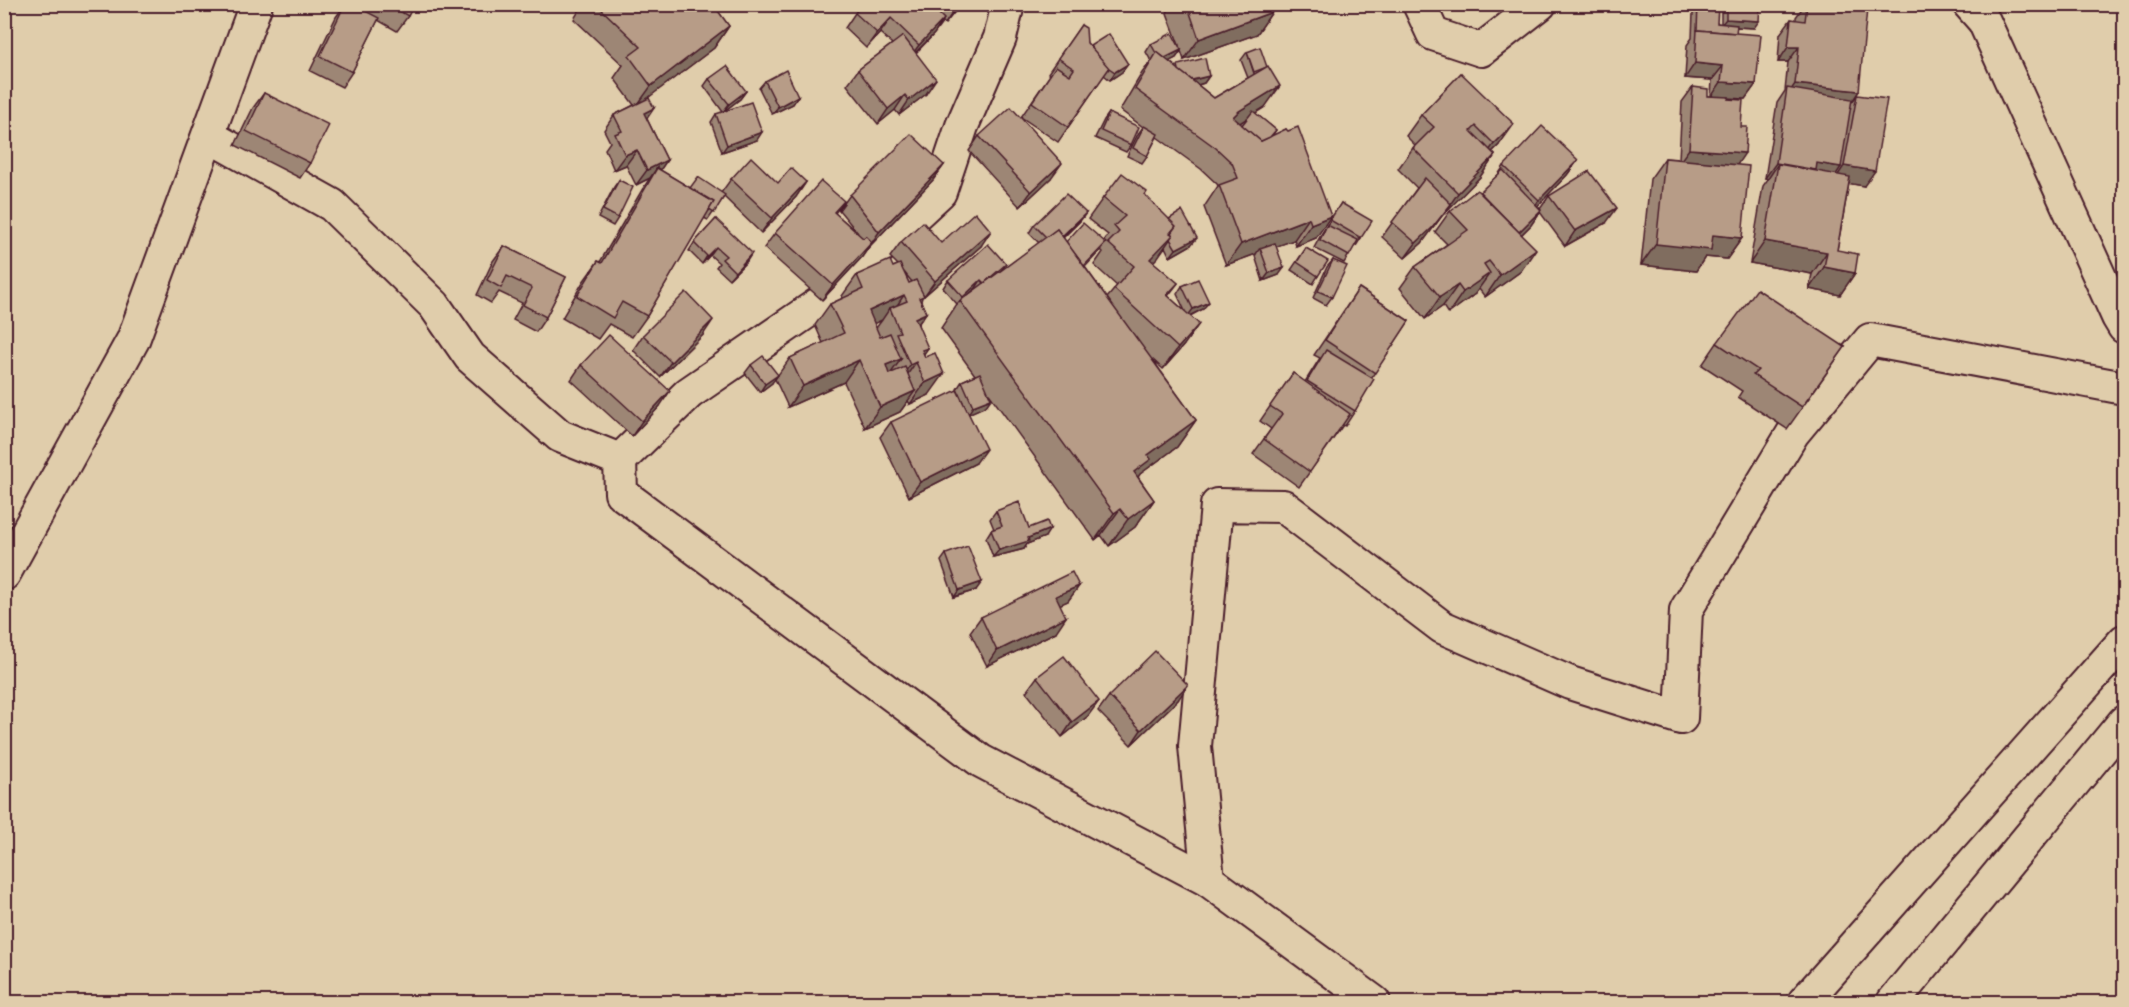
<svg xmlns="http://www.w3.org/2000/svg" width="2129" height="1007" font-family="'Gochi Hand',sans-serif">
<rect width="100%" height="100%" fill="#e0cdab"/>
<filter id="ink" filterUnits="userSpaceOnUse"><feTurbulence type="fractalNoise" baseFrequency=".0167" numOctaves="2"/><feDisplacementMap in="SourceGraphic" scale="12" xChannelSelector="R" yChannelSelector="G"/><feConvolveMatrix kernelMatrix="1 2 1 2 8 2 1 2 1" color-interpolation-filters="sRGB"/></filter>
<g filter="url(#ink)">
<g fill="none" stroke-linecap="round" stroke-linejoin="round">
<!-- minor casing -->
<g stroke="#4a1f2b" stroke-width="36">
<g id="minor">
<path d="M1419,4L1433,34L1481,50L1540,4"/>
<path d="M1969,4L1984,21L2118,317L2124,327"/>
<path d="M209,136L332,205L434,305L470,357L560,436L620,460L689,393L820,303L940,192L962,126L1000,38L1008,4"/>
<path d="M620,460L621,493L981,761L1208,880"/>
<path d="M4,574L133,340L256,4"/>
<path d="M1374,1002L1208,880L1195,746L1217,505L1283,506L1442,627L1570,683L1681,718L1686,610L1793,433L1870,340L2124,388"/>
<path d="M1804,1002L2124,641"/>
<path d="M1893,1002L2124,722"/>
</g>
</g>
<!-- minor -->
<use href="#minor" stroke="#e0cdab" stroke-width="32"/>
</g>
<!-- wall -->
<g fill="#9d8674" stroke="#4a1f2b" stroke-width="1.5" fill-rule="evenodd">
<path d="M345,4H414L408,16L397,31L378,20L352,72L342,87L310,71L336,17Z"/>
<path d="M583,4H713L729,26L714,48L646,99L647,119L667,160L660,170L690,188L721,193L731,179L778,183L806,182L796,197L761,233L724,197L708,220L704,218L647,316L632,337L609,324L598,339L562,318L583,282L598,261L600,262L642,190L650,178L636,185L626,165L614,170L605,149L610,142L604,130L614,115L634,105L614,78L623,65L574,19Z"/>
<path d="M863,4H961L945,24L943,22L934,34L916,53L926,94L899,115L895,110L878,124L847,85L858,70L892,44L880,33L866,48L845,28L855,13Z"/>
<path d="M1172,4H1299L1296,9L1270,8L1272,12L1257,34L1184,60L1181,51L1176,58L1169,61L1176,67L1178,65L1209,76L1204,83L1198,85L1214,98L1248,78L1241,60L1247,52L1265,107L1255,113L1276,130L1272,136L1286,129L1316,238L1296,246L1294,240L1276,246L1279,275L1263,281L1255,256L1256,254L1226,265L1204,207L1218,186L1217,184L1201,169L1157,137L1147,156L1142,163L1127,156L1138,134L1143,127L1120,110L1142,73L1151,61L1146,52L1151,44L1179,45L1167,13Z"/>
<path d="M1723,4H1760L1754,28L1736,27V33L1756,84L1745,99L1728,98L1737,165L1742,238L1727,259L1705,257L1696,271L1641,265L1650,179L1665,158L1679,159L1682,102L1693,87L1708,96H1711L1712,80L1685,78L1687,45L1692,38L1693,13L1698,5L1717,23L1721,24V7Z"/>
<path d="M1805,4H1827L1859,91L1852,102L1857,95L1864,186L1849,183L1837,250L1855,273L1840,295L1809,289L1812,274L1750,263L1763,186L1768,179L1765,178L1777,103L1785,91L1788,62H1778L1780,34L1791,19L1796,20V17Z"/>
<path d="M1081,25L1087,43L1090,46L1128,64L1122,72L1110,80L1104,75L1058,142L1021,117L1050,75L1048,73Z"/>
<path d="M1461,73L1499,145L1492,152L1495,155L1480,177L1443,214L1422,243L1405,258L1382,237L1417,188L1398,169L1415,145L1406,136L1421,115Z"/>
<path d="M709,79L746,91L740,99L723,112L704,86Z"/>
<path d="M765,81L798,96L793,104L772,114L759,88Z"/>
<path d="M264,93L310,163L300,178L235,145L253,108Z"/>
<path d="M1109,113L1131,145L1126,152L1095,138L1104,120Z"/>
<path d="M716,114L757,140L722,152L711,122Z"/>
<path d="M979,136L1051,178L1020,207L969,151Z"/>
<path d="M1578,160L1567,175L1537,206L1540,209L1549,196L1606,223L1565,246L1540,212L1531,225L1521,235V271L1485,297L1479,289L1475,294L1448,314L1443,306L1425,319L1400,288L1415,267L1447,244L1435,232L1450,211L1480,192L1498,175L1504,166Z"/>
<path d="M944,165L933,180L869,247L862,257L822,300L764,248L775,233L844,201L835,213L858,233L839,210L850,195Z"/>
<path d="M619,180L618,218L613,226L598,218L614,187Z"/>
<path d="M1145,195L1191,245L1170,257L1165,247L1153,262L1178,283L1168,296L1185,311L1177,294L1182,286L1203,309L1190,316L1184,345L1163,369L1152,359L1196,420L1177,447L1140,474L1138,477L1154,500L1135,527L1109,546L1101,535L1095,540L990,395L986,406L969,413L976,463L909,497L880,437L891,422L963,402L957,389L962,381L975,375L941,328L957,304L943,288L948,280L1006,264L1001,271L1039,243L1029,233L1034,225L1086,213L1080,221L1063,238L1066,242L1104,241L1108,235L1088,219L1103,198ZM1101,250L1103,252L1094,265L1117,286L1107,298L1085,267Z"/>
<path d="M1341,203L1361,238L1356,246L1355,245L1344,263L1314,248L1322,233Z"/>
<path d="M716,219L747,261L729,279L716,267L719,263L710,255L702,264L689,251L694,243Z"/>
<path d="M901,242L941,243L981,246L924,296L923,294L921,301L926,313L918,324L924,354L929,395L910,404L908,401L900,412L865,428L844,382L788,407L775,379L790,358L823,343L815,325L830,304L843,298L842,296L857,275L893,267L898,265L890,257ZM904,272L912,282L909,283ZM882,320L876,328L874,324Z"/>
<path d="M504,246L566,277L546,317L536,332L513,320L522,303L499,292L491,303L477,295L493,261Z"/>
<path d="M1306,248L1318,276L1313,284L1291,270Z"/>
<path d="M1333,260L1332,297L1326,305L1313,298L1327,267Z"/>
<path d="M1359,288L1409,321L1371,378L1355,411L1345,426L1343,425L1299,487L1253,454L1271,429L1260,421L1293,373L1305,382L1320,358L1314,355Z"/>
<path d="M643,335H703L660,377L633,350Z"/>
<path d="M1717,343L1845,347L1787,429L1738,397L1742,391L1702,365Z"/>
<path d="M581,365L660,406L632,436L571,380Z"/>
<path d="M751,365L772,383L760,392L745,373Z"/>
<path d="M996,511L1029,528L1045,537L1027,544L1024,549L993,557L986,538L991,530L994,529L990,519Z"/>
<path d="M946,554L976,590L954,597L941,561Z"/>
<path d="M1079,586L1068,601L1060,604L1056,632L987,666L970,632L981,617Z"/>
<path d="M1037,677L1088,716L1062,737L1026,692Z"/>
<path d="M1109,696L1178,700L1131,745L1098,711Z"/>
</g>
<!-- shaded-wall -->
<g fill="#806d5e" stroke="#4a1f2b" stroke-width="1.5">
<path d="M958,4H961L945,24Z"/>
<path d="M1260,4H1299L1296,9L1268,8Z"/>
<path d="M1272,12L1257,34L1184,60L1199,39Z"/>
<path d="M891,18L880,33L866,48L877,33Z"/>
<path d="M944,19L934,34L908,60L919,45Z"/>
<path d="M1726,19L1759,21L1754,28L1720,26Z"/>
<path d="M729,26L714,48L636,107L651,86Z"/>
<path d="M1788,47H1799L1788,62H1778Z"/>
<path d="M1181,50L1176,58L1155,69L1160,61Z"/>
<path d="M1695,63L1723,66L1712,80L1685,78Z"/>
<path d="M1128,64L1122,72L1110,80L1115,72Z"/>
<path d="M1209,76L1204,83L1177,91L1183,83Z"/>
<path d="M936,79L926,94L899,115L909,100Z"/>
<path d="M1721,82L1756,84L1745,99L1711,97Z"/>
<path d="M1795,84L1859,91L1849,106L1786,97Z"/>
<path d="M1280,86L1265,107L1224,133L1233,117L1239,111Z"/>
<path d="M746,91L740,99L723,112L729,104Z"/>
<path d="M905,95L895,110L878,124L888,109Z"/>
<path d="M798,96L793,104L772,114L778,107Z"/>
<path d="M654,108L644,123V113Z"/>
<path d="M1514,124L1499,145L1479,165L1494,144Z"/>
<path d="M762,132L757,140L722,152L727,145Z"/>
<path d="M1689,149L1745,153L1735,168L1678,164Z"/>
<path d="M637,150L626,165L614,170L625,155Z"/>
<path d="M1495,155L1480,177L1443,215L1458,193Z"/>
<path d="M667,160L657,175V168L650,178L636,185L647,170Z"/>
<path d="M1578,160L1567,175L1529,215L1539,200Z"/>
<path d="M1062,163L1051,178L1020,207L1031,192Z"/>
<path d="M1776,163H1817L1841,167L1831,182L1778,164L1768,179L1765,178Z"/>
<path d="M944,165L933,180L869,247L879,232Z"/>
<path d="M1844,166L1875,171L1864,186L1834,181Z"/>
<path d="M806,182L796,197L761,233L772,218Z"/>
<path d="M1451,204L1422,243L1405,258L1416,243Z"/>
<path d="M1617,208L1606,223L1565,246L1575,231Z"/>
<path d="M1541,210L1531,225L1505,251L1515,236Z"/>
<path d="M1086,213L1080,221L1048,252L1054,245Z"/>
<path d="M1331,216L1316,238L1296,246L1311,224Z"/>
<path d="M1309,218L1294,240L1261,252L1260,248L1256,254L1226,265L1241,244Z"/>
<path d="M1176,226L1173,235L1158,257L1135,280L1150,259Z"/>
<path d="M991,231L981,246L924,296L935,281Z"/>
<path d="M1713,235L1742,238L1727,259L1705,257L1696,271L1641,265L1656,244Z"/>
<path d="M1197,238L1191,245L1170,257L1176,249Z"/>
<path d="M1765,241L1827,252L1812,274L1750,263Z"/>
<path d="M872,242L862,257L822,300L833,285Z"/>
<path d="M716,247L710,255L702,264L707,256Z"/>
<path d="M1536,249L1521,271L1485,297L1500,275Z"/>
<path d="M752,253L747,261L729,279L735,272Z"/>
<path d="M1824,267L1855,273L1840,295L1809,289Z"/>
<path d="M1284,268L1279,275L1263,281L1269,273Z"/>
<path d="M1490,273L1475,294L1448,314L1463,292Z"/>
<path d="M981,280L976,288L960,302V301L957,304L963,297Z"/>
<path d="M1458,285L1443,306L1425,319L1440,297Z"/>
<path d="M904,295L892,313L890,308L882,320L854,333L869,311Z"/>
<path d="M1209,302L1203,309L1187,317L1193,309Z"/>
<path d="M926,313L911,334L915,318Z"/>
<path d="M713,320L703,335L660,377L671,362Z"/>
<path d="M1199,324L1184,345L1163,369L1178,348Z"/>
<path d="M928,348L917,364L916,362L901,384L895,386L910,365L922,350Z"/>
<path d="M901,359L886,380V365Z"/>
<path d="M859,360L844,382L788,407L803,386Z"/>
<path d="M944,374L929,395L910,404L925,383Z"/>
<path d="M778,375L772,383L760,392L765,384Z"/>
<path d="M670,391L660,406L632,436L642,421Z"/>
<path d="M915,391L900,412L865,428L880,407Z"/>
<path d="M991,399L986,406L968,414L973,406Z"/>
<path d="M1196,420L1177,447L1140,474L1132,486L1134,472L1148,455Z"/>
<path d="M986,449L976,463L909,497L920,482Z"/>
<path d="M1154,500L1135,527L1109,546L1128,519Z"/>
<path d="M1120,509L1101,535L1095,540L1114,513Z"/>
<path d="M1050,529L1045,537L1027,544L1024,549L993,557L999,550Z"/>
<path d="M982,582L976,590L954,597L959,590Z"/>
<path d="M1079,586L1068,601L1046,611L1056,596Z"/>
<path d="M1066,617L1056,632L987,666L997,651Z"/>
<path d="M1188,685L1178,700L1131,745L1141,730Z"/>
<path d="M1099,701L1088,716L1062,737L1072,722Z"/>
</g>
<!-- building -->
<g fill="#b79c87" stroke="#4a1f2b" stroke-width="1.5">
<path d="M345,4H352L379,18L352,72L320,56Z"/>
<path d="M387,4H414L408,16Z"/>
<path d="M596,4H713L729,26L651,86L629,56L641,47Z"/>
<path d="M863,4H929L944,19L919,45L891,18L877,33L855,13Z"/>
<path d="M1187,4H1269L1272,12L1199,39Z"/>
<path d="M1726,4H1760L1759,21L1726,19Z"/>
<path d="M1807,4H1827L1867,9L1859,91L1795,84L1799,47H1788L1791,19L1805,21Z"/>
<path d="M1698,5L1718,6L1717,23L1737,25L1736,33L1697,30Z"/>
<path d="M1081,25L1086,28L1087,43L1110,67L1068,127L1032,102L1056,66L1070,75L1074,69L1058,58Z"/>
<path d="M1697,30L1761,35L1756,84L1721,82L1723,66L1695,63Z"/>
<path d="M1172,33L1181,50L1165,58L1157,52L1156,53L1151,44Z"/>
<path d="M1109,34L1128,64L1115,72L1109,68L1090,46Z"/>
<path d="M903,36L936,79L909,100L905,95L888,109L858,70Z"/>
<path d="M1260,47L1267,67L1254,72L1247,52Z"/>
<path d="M1157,52L1214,98L1268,66L1280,86L1239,111L1233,117L1261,141L1286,129L1288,131L1298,127L1331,216L1311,224L1309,218L1241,244L1219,185L1238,178L1232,163L1216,148L1135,89Z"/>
<path d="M1205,58L1209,76L1192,80L1179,70L1178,65Z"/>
<path d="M727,66L746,91L729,104L709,79Z"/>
<path d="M786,70L798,96L778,107L765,81Z"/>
<path d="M1461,73L1514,124L1494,144L1476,126L1471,131L1495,155L1458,193L1413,148L1434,127L1421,115Z"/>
<path d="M1693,87L1708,89V96L1729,97L1728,99L1743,100L1741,127H1747L1745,153L1689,149Z"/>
<path d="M1787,88L1852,99L1841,167L1817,163L1816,170L1776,163Z"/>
<path d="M264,93L329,125L310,163L246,131Z"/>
<path d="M1857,95L1887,99L1875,171L1844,166Z"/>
<path d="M649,98L654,108L644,113L667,160L647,170L637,150L625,155L615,134L622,131L614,115Z"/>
<path d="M751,102L762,132L727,145L716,114Z"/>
<path d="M1011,107L1062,163L1031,192L979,136Z"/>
<path d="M1253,111L1276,130L1270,137L1261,141L1242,125Z"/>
<path d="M1109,113L1139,127L1131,145L1101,131Z"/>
<path d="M1144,126L1158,134L1147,156L1133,148Z"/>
<path d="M1542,126L1578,160L1539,200L1504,166Z"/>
<path d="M911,134L944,165L879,232L850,195Z"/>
<path d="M751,157L778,183L791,168L806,182L772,218L731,179Z"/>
<path d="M1665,158L1749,166L1742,238L1713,235L1711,250L1656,244Z"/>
<path d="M1778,164L1850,177L1837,250L1858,254L1855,273L1824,267L1827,252L1765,241Z"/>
<path d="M657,168L714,202L647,316L622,302L613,318L577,296L598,261L602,263Z"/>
<path d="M1503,170L1541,210L1519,232L1480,192Z"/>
<path d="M1589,171L1617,208L1575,231L1549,196Z"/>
<path d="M1122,173L1147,192L1145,195L1176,226L1170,233L1173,235L1150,259L1178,283L1167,295L1199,324L1178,348L1114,289L1134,266L1108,243L1119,232L1114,226L1125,216L1103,198Z"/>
<path d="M698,177L725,195L714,213L709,210L714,202L690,188Z"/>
<path d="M1425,178L1451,204L1432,228L1416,243L1392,222Z"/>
<path d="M619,180L633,187L618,218L603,210Z"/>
<path d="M821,181L844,201L834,212L863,238L866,236L872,242L833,285L775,233Z"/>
<path d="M1477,190L1536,249L1500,275L1489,261L1484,264L1490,273L1463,292L1458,285L1440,297L1415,267L1468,230L1450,211Z"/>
<path d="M1066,194L1086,213L1062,236L1057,229L1046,237L1034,225Z"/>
<path d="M1341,203L1372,221L1361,238L1330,220Z"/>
<path d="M1182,211L1197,238L1176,249L1170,239L1173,235L1171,233L1176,226L1169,219Z"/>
<path d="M975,212L991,231L935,281L901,242L923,222L941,243Z"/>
<path d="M716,219L752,253L735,272L722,259L726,256L716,247L707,256L694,243Z"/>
<path d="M1083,223L1106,243L1084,266L1066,242Z"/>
<path d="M1327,225L1358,240L1349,256L1320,240Z"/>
<path d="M1057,229L1196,420L1148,455L1151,459L1134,472L1154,500L1128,519L1120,509L1114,513L960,301Z"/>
<path d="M1275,243L1284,268L1269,273L1260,248Z"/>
<path d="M988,244L1006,264L984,283L981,280L963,297L948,280Z"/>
<path d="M504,246L566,277L546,317L523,305L532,288L507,276L501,288L487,280Z"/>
<path d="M1306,248L1328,261L1318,276L1297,262Z"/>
<path d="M890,260L893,267L900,264L909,283L916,280L924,296L919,298L926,313L915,318L928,348L922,350L925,357L935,353L944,374L925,383L916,362L910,365L896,333L900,332L890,308L907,301L904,295L869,311L880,337L890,333L901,359L886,365L889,374L905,367L915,391L880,407L859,360L803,386L790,358L844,333L830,304L863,289L857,275Z"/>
<path d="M1333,260L1347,266L1332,297L1318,291Z"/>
<path d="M1198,279L1209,302L1193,309L1182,286Z"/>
<path d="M1359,288L1409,321L1375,373L1325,340Z"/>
<path d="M1757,289L1845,347L1802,407L1753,375L1758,370L1717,343Z"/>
<path d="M686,292L713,320L671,362L643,335Z"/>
<path d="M609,335L670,391L642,421L581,365Z"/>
<path d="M1326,350L1374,379L1355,411L1307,381Z"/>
<path d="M763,356L778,375L765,384L751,365Z"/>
<path d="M980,373L991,399L973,406L962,381Z"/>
<path d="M1293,373L1350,414L1310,472L1264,439L1282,414L1270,406Z"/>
<path d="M957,390L986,449L920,482L891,422Z"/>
<path d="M1019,502L1029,528L1047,521L1050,529L1028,538L1029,541L999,550L991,530L1002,526L996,511Z"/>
<path d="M968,546L982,582L959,590L946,554Z"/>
<path d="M1072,572L1079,586L1056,596L1066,617L997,651L981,617Z"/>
<path d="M1155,651L1188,685L1141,730L1109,696Z"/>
<path d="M1064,656L1099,701L1072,722L1037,677Z"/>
</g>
</g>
<!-- margin -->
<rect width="2129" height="1007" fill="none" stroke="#e0cdab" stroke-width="24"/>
<rect x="12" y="12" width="2105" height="983" fill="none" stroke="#4a1f2b" stroke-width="2" filter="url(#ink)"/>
</svg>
